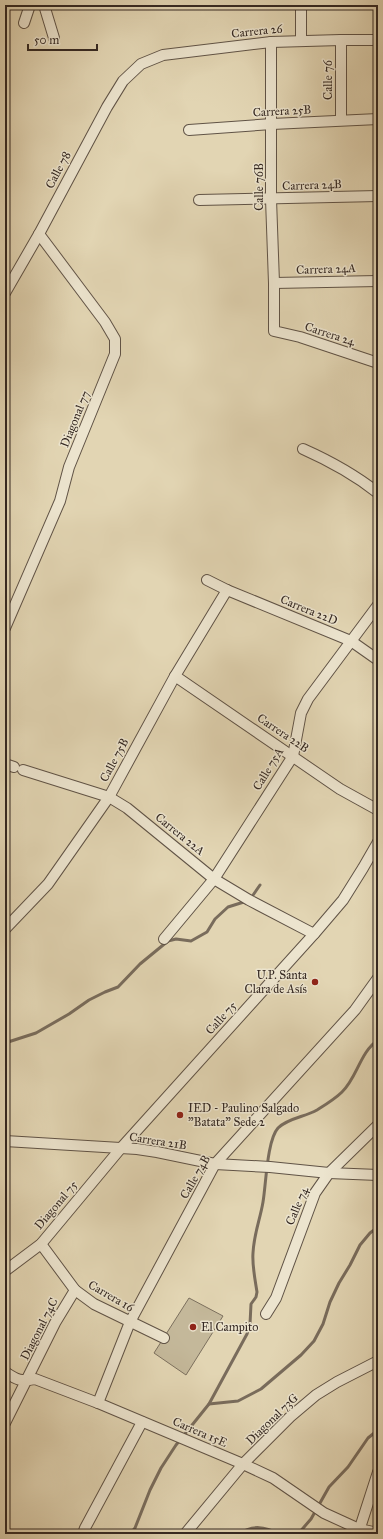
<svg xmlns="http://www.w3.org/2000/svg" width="383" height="1539" font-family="'IM FELL Great Primer',serif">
<rect width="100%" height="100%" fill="#e2d5b3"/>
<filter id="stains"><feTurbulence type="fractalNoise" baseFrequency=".005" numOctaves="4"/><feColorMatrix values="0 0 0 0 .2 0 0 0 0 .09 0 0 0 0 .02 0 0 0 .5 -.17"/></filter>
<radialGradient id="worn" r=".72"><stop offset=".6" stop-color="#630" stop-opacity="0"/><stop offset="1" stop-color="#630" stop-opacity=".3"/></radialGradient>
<!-- pitch -->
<path fill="#c4b89a" stroke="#7c705e" d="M189,1298L223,1316L186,1375L154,1353Z"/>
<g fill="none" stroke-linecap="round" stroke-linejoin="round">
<!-- stream -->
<g stroke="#796c5c" stroke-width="3">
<path d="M251,898L260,885"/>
<path d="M5,1043L36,1033L69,1014L89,1000L105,992L118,987L140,964L168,941L176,939L191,941L207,932L215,919L228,907L247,901"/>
<path d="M209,1404L238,1401L261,1389L301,1355L314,1341L323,1324L330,1302L339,1283L350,1265L360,1245L370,1233L378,1227"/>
<path d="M130,1534L135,1528L150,1490L161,1468L176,1445L209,1404L247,1334L250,1324L251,1304L256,1297L257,1292C255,1279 252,1265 253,1253C254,1233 260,1220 263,1202C266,1185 267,1140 278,1128C288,1118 305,1117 317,1110C325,1105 335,1099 342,1092C357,1078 360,1052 378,1040"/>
<path d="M238,1534C254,1524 264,1527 281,1534"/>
<path d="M298,1534L311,1519L329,1487L348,1467L368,1438L378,1430"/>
</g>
<!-- minor casing -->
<g stroke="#605346" stroke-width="12">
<g id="minor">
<path d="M44,5L54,38"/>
<path d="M301,5V41"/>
<path d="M24,23L30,5"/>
<path d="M341,40V120"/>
<path d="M271,42V199L274,283V331L300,337L378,363"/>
<path d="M189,130L272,124L378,119"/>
<path d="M199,200L378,196"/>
<path d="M274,283L378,281"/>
<path d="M5,293L39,234L107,107L123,81L141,64L163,55L271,42L341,40H378"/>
<path d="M303,449C330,461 354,474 378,493"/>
<path d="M207,580L227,590L351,641L378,660"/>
<path d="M5,628L60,501L69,467L115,354V339L105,322L39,234"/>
<path d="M175,676L340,789L378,810"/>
<path d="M5,764L14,767"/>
<path d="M23,770L109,797L127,808L214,879L249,900L314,934"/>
<path d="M5,929L48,884L109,797L175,676L227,590"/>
<path d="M164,939L214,879L293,756L301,713L308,699L378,605"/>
<path d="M5,1141L137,1149L157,1152L215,1164L270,1167L329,1173L378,1175"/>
<path d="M41,1244L75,1290L94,1304L164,1338"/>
<path d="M5,1271L41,1244L121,1148L314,934L343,900L363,868L378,842"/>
<path d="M266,1314L276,1298L315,1193L329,1173L378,1125"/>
<path d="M5,1372C17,1380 21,1382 35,1379L98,1403L243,1464L273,1478L324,1513L359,1529L378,1533"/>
<path d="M98,1403L130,1322L215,1164L355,1010L378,978"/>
<path d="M5,1423L55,1323L75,1290"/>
<path d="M83,1534L85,1528L142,1422"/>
<path d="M185,1534L243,1464L290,1417L316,1395L337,1382L378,1361"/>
<path d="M358,1534L378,1472"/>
</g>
</g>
<!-- minor -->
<use href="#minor" stroke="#ece4ce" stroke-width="10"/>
</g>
<!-- markers -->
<g fill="#8f2418" stroke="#ece4ce" stroke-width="1.5">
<circle cx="315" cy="982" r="4"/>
<circle cx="180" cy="1115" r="4"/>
<circle cx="193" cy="1327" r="4"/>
</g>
<g text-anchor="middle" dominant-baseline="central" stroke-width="3" stroke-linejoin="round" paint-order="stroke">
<!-- street labels -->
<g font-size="12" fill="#342822" stroke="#ece4ce">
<text transform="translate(257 31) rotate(-6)">Carrera 26</text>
<text transform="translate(328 80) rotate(-90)">Calle 76</text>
<text transform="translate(282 111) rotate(-3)">Carrera 25B</text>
<text transform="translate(58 170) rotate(-62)">Calle 78</text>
<text transform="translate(312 185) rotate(-2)">Carrera 24B</text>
<text transform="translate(259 187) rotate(-90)">Calle 76B</text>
<text transform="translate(326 269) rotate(-2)">Carrera 24A</text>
<text transform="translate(330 334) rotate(18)">Carrera 24</text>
<text transform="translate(75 419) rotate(-68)">Diagonal 77</text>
<text transform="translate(309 610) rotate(22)">Carrera 22D</text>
<text transform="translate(283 733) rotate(34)">Carrera 22B</text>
<text transform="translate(114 760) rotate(-62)">Calle 75B</text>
<text transform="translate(268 769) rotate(-59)">Calle 75A</text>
<text transform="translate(180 834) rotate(39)">Carrera 22A</text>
<text transform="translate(221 1018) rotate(-48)">Calle 75</text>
<text transform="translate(158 1141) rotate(9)">Carrera 21B</text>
<text transform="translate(195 1177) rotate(-60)">Calle 74B</text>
<text transform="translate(56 1205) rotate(-50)">Diagonal 75</text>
<text transform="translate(297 1206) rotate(-67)">Calle 74</text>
<text transform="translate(111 1296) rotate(30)">Carrera 16</text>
<text transform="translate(39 1329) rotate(-63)">Diagonal 74C</text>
<text transform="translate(272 1419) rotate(-44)">Diagonal 73G</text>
<text transform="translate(200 1432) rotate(23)">Carrera 15E</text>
</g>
<!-- poi labels -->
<g font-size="12" fill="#342822" stroke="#ece4ce" text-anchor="start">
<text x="307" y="975" text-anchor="end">U.P. Santa<tspan x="307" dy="14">Clara de Asís</tspan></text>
<text x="188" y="1108">IED - Paulino Salgado<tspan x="188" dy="14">"Batata" Sede 2</tspan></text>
<text x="201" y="1327">El Campito</text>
</g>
</g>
<!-- margin -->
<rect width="383" height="1539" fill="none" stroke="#e2d5b3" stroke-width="20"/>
<rect x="6" y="6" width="371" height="1527" fill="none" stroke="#342822" stroke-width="2"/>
<rect x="10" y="10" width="363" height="1519" fill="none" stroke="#342822"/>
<!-- scale -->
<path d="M28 44v6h69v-6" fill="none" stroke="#342822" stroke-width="2"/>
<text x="34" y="44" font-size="12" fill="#342822" stroke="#ece4ce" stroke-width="3" paint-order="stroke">50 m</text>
<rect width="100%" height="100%" filter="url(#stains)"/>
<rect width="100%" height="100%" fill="url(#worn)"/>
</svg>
